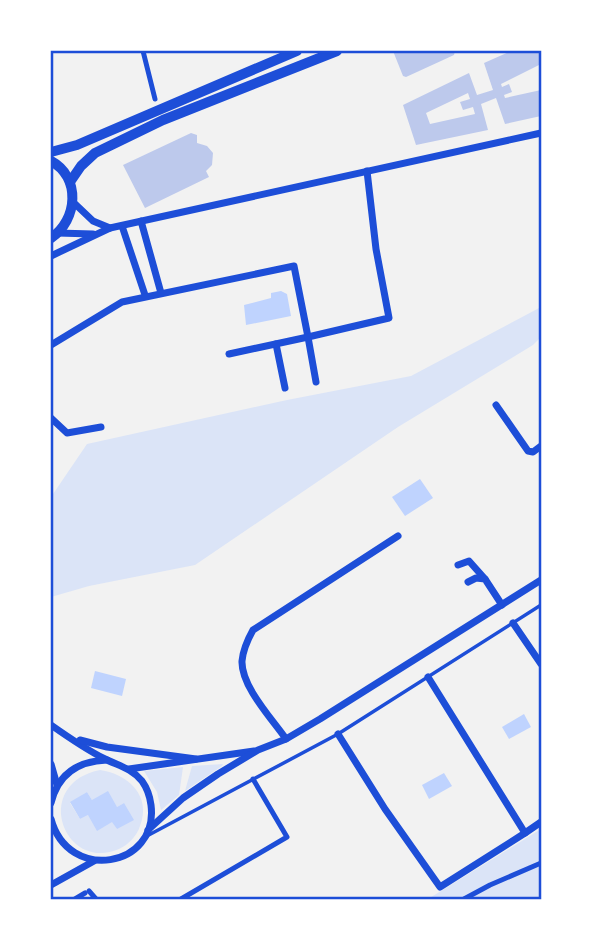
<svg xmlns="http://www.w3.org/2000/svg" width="592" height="950" font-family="Overpass,sans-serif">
<rect width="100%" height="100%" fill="#f2f2f2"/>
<!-- green -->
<g fill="#dbe4f7" fill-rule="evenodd">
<path d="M541,307V337L533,345L398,427L195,565L89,586L51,597V497L87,444L287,400L411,376Z"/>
<path d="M223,764L222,766L185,791L192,766Z"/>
<path d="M183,767L179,795L161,810L157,792L144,771Z"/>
<path d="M100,770C128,774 152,796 140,826C137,836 128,845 119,849C64,873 31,784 100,770ZM87,792L92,800L117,807L124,803L117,829L113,822L88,815L80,819L70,803Z"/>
<path d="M541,829V899H428Z"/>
</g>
<!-- water -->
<g fill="#bfd3fe">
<path d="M281,291L287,294L291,316L246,325L244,305L271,298V293Z"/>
<path d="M420,479L433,498L405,516L392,497Z"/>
<path d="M95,671L126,679L122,696L91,688Z"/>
<path d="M524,714L531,727L509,739L502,727Z"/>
<path d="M444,773L452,786L429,799L422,785Z"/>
<path d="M108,791L117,807L124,803L134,820L117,829L112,822L97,831L88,815L80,819L70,802L87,792L92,800Z"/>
</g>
<!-- building -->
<g fill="#bdc9ec" fill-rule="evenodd">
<path d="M393,51H455L454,55L406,77L403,76Z"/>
<path d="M511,51H541V64L501,84L502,87L509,84L512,92L504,95L505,98L541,90V116L505,124L496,98L481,104L488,130L416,145L403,105L469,73L477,95L493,90L484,63ZM468,93L470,99L460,102L463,110L473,107L475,114L430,124L426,113Z"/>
<path d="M191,133L197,135V143L207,146L213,153L212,165L206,171L209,177L145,208L123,165Z"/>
</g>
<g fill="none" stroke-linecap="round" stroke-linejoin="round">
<!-- service -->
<path stroke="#1d4ed8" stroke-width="3.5" d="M145,837L338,734L541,605"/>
<!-- pedestrian -->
<g stroke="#1d4ed8" stroke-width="5">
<path d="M143,51L155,99"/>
<path d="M89,891L96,899"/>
<path d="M75,899L85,893"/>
<path d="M181,899L287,837L253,779"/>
<path d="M464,899L490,885L541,863"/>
</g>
<!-- minor -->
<g stroke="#1d4ed8" stroke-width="7">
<path d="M73,202L93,221L110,228"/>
<path d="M141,221L161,293"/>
<path d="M122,226L145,295"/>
<path d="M57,233L93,234"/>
<path d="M51,256L110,228L541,133"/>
<path d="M276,344L285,388"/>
<path d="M51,345L122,302L294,266L308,337L229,354"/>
<path d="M316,382L308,337L389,318L376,249L367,171"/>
<path d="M496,405L528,451L533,452L541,446"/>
<path d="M51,418L67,433L101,427"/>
<path d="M458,565L469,561L485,579"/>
<path d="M468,582L476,578L485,579L502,605"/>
<path d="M513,623L541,664"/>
<path d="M428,677L525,833L541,822"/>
<path d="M51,725C68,737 87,750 105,759C119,766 131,768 142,781C147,788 150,797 151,805C159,868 68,883 51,819"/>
<path d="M338,734L385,809L440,887L525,833"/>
<path d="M286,739C272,719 241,686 242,661C243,650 248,639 253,630L398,536"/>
<path d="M80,740L107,747L196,759"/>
<path d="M51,764L57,785"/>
<path d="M129,769L254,751"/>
<path d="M51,803C58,774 78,761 107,760"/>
<path d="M148,830L183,798L218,774L258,750L286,739L320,719L541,580"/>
<path d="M51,885L94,861"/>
</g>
<!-- primary -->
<g stroke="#1d4ed8" stroke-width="10">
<path d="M51,152L77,145L297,51"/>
<path d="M51,161C81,177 78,220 51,238"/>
<path d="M70,182L81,166L95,153L163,120L337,51"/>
</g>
</g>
<!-- border -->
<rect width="592" height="950" fill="none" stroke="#ffffff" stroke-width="105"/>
<rect x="52" y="52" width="488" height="846" fill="none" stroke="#1d4ed8" stroke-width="2.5"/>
</svg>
